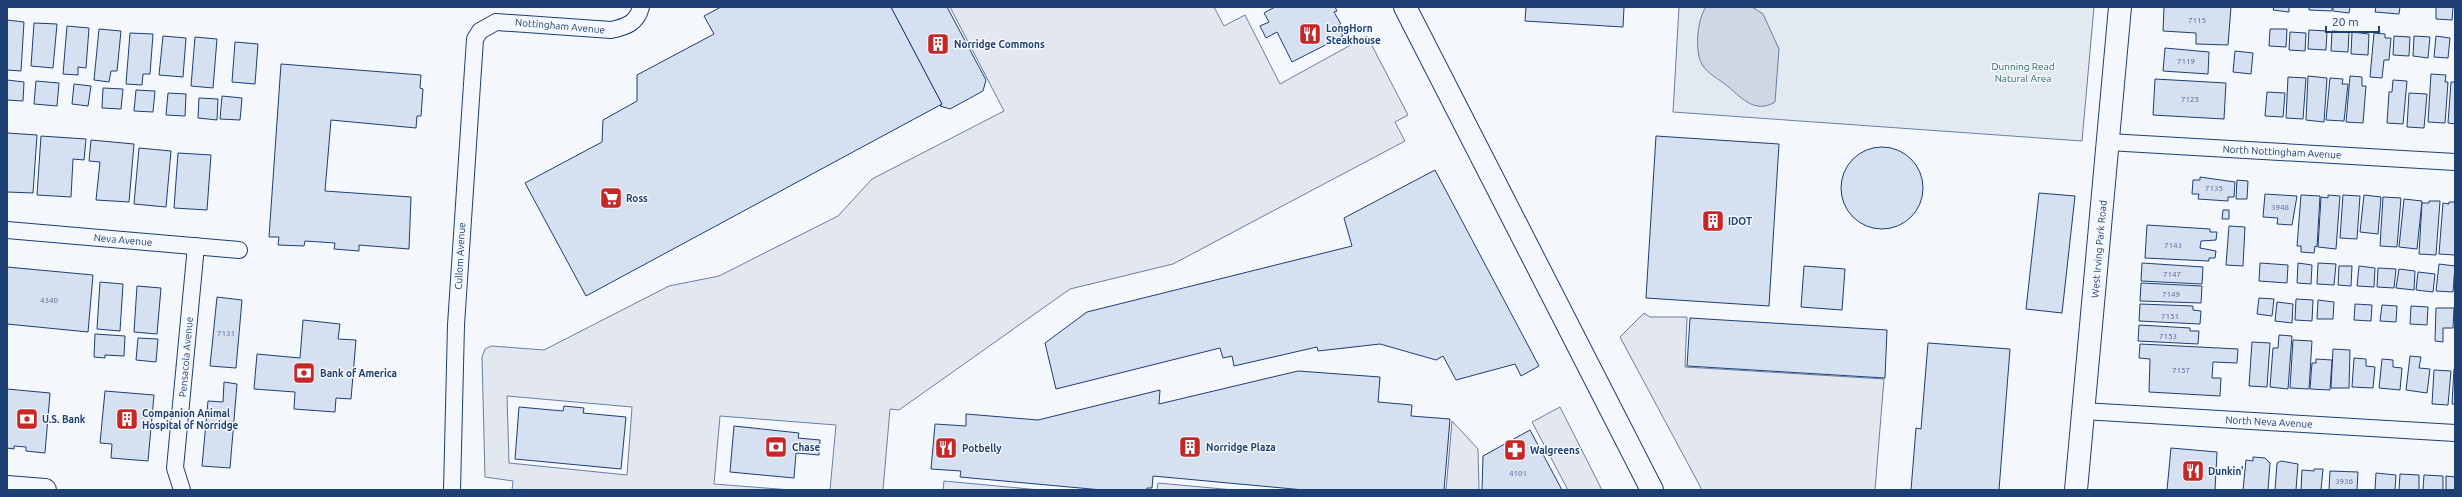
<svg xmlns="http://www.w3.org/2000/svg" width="2462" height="497" font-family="Ubuntu,sans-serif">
<rect width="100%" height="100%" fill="#f4f7fb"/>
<!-- green -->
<path fill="#e3e9f0" stroke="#687fa3" d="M1679,7H2094L2082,141L1673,112Z"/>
<!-- parking -->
<g fill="#e3e8f0" stroke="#687fa3" fill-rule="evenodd">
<path d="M950,7H1214L1224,26L1245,15L1280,84L1367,36L1408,115L1395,122L1405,141L1173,264L1070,289L899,410L890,409L883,490H830L836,425L720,416L714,484L791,490H512L513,481L485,477L482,357L485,349L491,346L544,350L669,286L719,276L838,216L872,179L1004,111ZM507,396L632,407L627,475L509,463Z"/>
<path d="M1644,313L1650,317H1687L1685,367L1884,379L1875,490H1702L1620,337Z"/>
<path d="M1560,407L1602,490H1568L1532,422Z"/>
<path d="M1452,421L1478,449L1479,490H1446Z"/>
<path d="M944,481L1040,490H943Z"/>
<path d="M1158,483L1234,490H1157Z"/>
</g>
<!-- water -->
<path fill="#cfd7e4" stroke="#687fa3" d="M1706,7H1752L1763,14L1779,49L1775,102C1754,115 1740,96 1725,84C1718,79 1709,74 1703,66C1694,53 1697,19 1706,7Z"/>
<!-- building -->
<g fill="#d5e0f0" stroke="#1d3f73">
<path d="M721,7H891L942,104L586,296L525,183L602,142L603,120L637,101V75L714,34L704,16Z"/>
<path d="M891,7H947L986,80L983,91L950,109L940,106L942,104Z"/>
<path d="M1275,7H1335L1337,11L1334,12L1341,24L1337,26L1343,36L1292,62L1277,32L1266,38L1260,26L1269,22L1264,13Z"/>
<path d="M1526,7H1624L1623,27L1525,21Z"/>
<path d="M2164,7H2231L2228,45L2196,44V33L2163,31Z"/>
<path d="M2274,7H2289V12L2273,10Z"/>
<path d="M2309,7H2332V11L2309,10Z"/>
<path d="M2333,7H2350L2349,13L2333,11Z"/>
<path d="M2376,7H2400L2399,14L2375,12Z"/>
<path d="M2436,7H2453L2452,20L2436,19Z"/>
<path d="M7,20L24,22L21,71L7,70Z"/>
<path d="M34,23L57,24L53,68L31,66Z"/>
<path d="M67,26L89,28L86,68L78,67V75L63,74Z"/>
<path d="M99,29L121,31L117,71H111L109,82L94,80Z"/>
<path d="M2270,29H2287L2286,47L2269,46Z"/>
<path d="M2309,30L2327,31L2326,50L2308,49Z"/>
<path d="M2332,31L2349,32L2348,52L2331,51Z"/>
<path d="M2290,32L2306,33L2305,51L2289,50Z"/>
<path d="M2352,32L2369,34L2368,55L2351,54Z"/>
<path d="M130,33L153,34L150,74H143L142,85L126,84Z"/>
<path d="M2374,33L2385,34V38H2391L2389,60H2384L2382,78L2370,77Z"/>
<path d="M163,36L186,38L183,77L159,75Z"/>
<path d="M2394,36L2410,37L2409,56L2393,55Z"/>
<path d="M2414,36L2430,37L2428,58L2413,56Z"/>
<path d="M2436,36L2450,38L2448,58L2434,57Z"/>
<path d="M195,37L217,39L213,88L191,86Z"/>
<path d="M235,42L258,44L255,84L232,82Z"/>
<path d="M2165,48L2209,52L2208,74L2163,71Z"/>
<path d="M2235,51L2253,53L2251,74L2233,72Z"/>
<path d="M281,64L421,75L420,88L423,89L421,116H417L416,128L331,120L325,191L411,197L409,249L359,245V251L334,249L335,243L305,241L304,246L278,245L279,237H269Z"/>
<path d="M2431,74L2446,75L2445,82H2448L2445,123L2428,122Z"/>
<path d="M2308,76L2327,78L2324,122L2306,120Z"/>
<path d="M2350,76L2362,77V86H2366L2363,123L2346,122Z"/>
<path d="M2288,77L2306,78L2303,119L2286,118Z"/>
<path d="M2330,78L2343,79L2342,84H2348L2344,121L2326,120Z"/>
<path d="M2155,79L2226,83L2224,119L2153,115Z"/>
<path d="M7,80L24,82L23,101L7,100Z"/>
<path d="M2393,80L2407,81L2403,124L2387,123L2389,92H2392Z"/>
<path d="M36,81L59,83L57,106L34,104Z"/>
<path d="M2451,82H2455V124L2448,123Z"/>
<path d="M74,84L91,86L88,106L72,104Z"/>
<path d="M103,88L123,89L121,109L102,108Z"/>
<path d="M136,90L155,91L153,112L134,111Z"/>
<path d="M2267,92L2285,93L2283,117L2265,116Z"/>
<path d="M168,93L186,94L185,116L166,115Z"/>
<path d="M2409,93L2427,94L2424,128L2407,127Z"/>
<path d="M222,96L242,98L240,120L220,119Z"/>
<path d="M199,98L218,99L217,120L198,118Z"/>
<path d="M7,133L37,135L33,193L7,192Z"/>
<path d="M41,136L86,139L84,160L73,159L71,197L37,195Z"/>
<path d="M1656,136L1779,144L1769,306L1646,298Z"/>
<path d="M91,140L134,144L129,202L96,200L100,162L89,161Z"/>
<circle cx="1882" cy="188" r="41"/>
<path d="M139,148L171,151L166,207L134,204Z"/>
<path d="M178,153L211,155L207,210L174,208Z"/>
<path d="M1435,170L1539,366L1521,376L1515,364L1456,380L1443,356L1436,360L1380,344L1318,351L1317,347L1234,366L1232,356L1223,358L1220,348L1056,389L1045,343L1087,312L1352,246L1344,218Z"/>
<path d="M2200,177L2235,182L2234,197H2228V201L2198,199L2199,194H2192L2193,180H2200Z"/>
<path d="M2237,180L2248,181L2247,199H2236Z"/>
<path d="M2039,193L2075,196L2062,313L2026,309Z"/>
<path d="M2265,194L2297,196L2292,225L2277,224L2278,218L2263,217Z"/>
<path d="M2301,195L2320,196L2317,247L2315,246L2314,253L2301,252V246H2297Z"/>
<path d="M2328,195L2340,196L2336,249L2318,247L2321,197L2328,198Z"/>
<path d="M2343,195L2360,196L2357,239L2340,238Z"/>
<path d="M2364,195L2381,197L2378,234L2360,232Z"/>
<path d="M2383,197L2401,198L2397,247L2380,246Z"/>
<path d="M2404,199L2422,201L2417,249L2399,247Z"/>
<path d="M2429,201H2440L2436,255L2419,254L2422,203H2429Z"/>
<path d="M2449,202H2455V255L2439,254L2443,203L2449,204Z"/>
<path d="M2223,210H2229V219H2222Z"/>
<path d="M2147,225L2210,229V232H2217L2216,240L2201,241L2200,248L2216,251L2215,258H2209V261L2145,258Z"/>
<path d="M2229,226L2245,227L2243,266L2226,265Z"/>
<path d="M2142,263L2203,267L2202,284L2141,281Z"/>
<path d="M2260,263L2288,265L2287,283L2259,281Z"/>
<path d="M2298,263L2312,265L2311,284L2297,283Z"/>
<path d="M2318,263L2336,264L2334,285L2317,284Z"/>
<path d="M2439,264L2455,266L2453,292L2436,291Z"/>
<path d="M1804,266L1845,269L1842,310L1801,307Z"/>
<path d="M2339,266H2352L2351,286L2338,285Z"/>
<path d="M2359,266L2375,268L2374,287L2357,286Z"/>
<path d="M7,267L93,275L88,332L7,324Z"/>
<path d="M2378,268L2396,269L2394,288L2377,287Z"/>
<path d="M2399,269L2415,271L2414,290L2396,288Z"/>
<path d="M2418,272L2435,274L2433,292L2416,290Z"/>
<path d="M100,282L123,284L120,331L97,329Z"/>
<path d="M2141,283L2202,286L2201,303L2140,301Z"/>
<path d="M137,286L161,288L157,334L134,332Z"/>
<path d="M217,297L242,300L236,368L210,366Z"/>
<path d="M2259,298L2274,299L2272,316L2257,314Z"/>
<path d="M2296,299L2313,300L2312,321L2295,320Z"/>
<path d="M2318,300L2334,302L2333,319H2317Z"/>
<path d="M2277,302L2293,304L2292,323L2275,321Z"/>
<path d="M2140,304L2193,306V310L2201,311L2200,324L2139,321Z"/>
<path d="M2355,304L2372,305L2371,321L2354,320Z"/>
<path d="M2382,305L2397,306L2396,322L2380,321Z"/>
<path d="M2411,306L2428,307L2427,325L2410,324Z"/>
<path d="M2436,308H2454L2453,328H2443V342L2435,341Z"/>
<path d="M1690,318L1887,330L1885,378L1687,366Z"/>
<path d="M303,320L340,324L338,339L356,340L351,399L336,398L335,412L294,409L295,392L254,389L257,354L300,358Z"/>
<path d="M2139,325L2190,328V331H2199L2198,344L2138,341Z"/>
<path d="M95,334L125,336L124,356L105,355V358L94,357Z"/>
<path d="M2279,335L2292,336L2288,389L2270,387L2273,348H2278Z"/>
<path d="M138,338L158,339L156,362L136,360Z"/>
<path d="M2293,340L2312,341L2309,389L2290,388Z"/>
<path d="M2252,342L2270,343L2267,387L2249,386Z"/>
<path d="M1928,343L2010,349L1999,490H1911L1916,428L1921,429Z"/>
<path d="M2140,344L2238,349L2237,363L2213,362L2212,378H2221L2220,396L2149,392L2150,359L2139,358Z"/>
<path d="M2333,349L2350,350L2349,388H2331Z"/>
<path d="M2410,356L2421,357L2419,368L2430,369L2427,393L2406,390Z"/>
<path d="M2354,358L2366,359V366L2375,367L2373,388L2352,387Z"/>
<path d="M2316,359L2332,360L2330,390L2310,389L2312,363H2316Z"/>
<path d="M2382,359L2393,360V367L2402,368L2400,390L2379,388Z"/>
<path d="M2454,369H2455V404H2452Z"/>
<path d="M2434,370L2451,371L2448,405L2432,404Z"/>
<path d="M1298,371L1380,377L1378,402L1412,405L1411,416L1450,419L1444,490H1304L1153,476L1152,488H1147V490H1102L960,477L961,471L931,469L935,424L966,426V414L1038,420L1160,390L1159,404Z"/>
<path d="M224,382L237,384L230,468L202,466L208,401L223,402Z"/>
<path d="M7,389L50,393L45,453L26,451V447L14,446V449L7,448Z"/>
<path d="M105,391L154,395L148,461L111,458L112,444L100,443Z"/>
<path d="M564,406L584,408L583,413L626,417L621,469L515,459L519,407L563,411Z"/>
<path d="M734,426L799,433L798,438L820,440L819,455L796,453L794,478L730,472Z"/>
<path d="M1530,430L1562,490H1482L1483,456Z"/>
<path d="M2171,448L2217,452L2215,490H2167Z"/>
<path d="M2253,457L2265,458L2270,463L2268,490H2243L2246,460L2253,461Z"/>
<path d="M2281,461L2298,464L2296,490H2275L2277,463Z"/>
<path d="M2314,469H2323L2321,490H2301L2302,470L2314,471Z"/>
<path d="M2330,471L2358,472L2357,490H2329Z"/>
<path d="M2376,473L2396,475L2395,490H2375Z"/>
<path d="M2400,474L2419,475V490H2399Z"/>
<path d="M2424,475L2443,476V490H2423Z"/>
<path d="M2446,476L2455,477V490H2446Z"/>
</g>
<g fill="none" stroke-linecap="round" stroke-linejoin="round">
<!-- street casing -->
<g stroke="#1d3f73" stroke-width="18">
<g id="street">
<path d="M2108,142L2455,162"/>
<path d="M7,230L239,250"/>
<path d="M2083,411L2455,433"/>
<path d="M182,490L175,468L196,246"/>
<path d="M452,490L456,325L475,39L480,31L496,22L611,30C626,27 637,23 641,7"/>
</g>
</g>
<!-- secondary casing -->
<g stroke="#1d3f73" stroke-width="24">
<path id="secondary" d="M1405,7L1652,490"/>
</g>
<!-- primary casing -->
<g stroke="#1d3f73" stroke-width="24">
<g id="primary">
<path d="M7,487L45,490"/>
<path d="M2076,490L2120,7"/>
</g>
</g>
<!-- street -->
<use href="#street" stroke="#f4f7fb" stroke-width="16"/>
<!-- secondary -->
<use href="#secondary" stroke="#f4f7fb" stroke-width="22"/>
<!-- primary -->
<use href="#primary" stroke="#f4f7fb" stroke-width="22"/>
</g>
<!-- icons -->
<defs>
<g id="restaurant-square" transform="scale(1.15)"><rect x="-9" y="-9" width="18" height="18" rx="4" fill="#c62828" stroke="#f4f7fb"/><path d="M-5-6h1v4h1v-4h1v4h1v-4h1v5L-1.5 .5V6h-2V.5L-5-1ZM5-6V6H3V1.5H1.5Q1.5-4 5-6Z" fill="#fff"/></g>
<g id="building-square" transform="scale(1.15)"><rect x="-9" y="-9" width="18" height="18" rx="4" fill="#c62828" stroke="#f4f7fb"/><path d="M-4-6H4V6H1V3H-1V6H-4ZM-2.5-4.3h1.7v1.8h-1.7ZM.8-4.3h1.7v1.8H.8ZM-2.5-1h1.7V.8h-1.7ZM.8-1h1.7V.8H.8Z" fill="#fff"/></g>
<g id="supermarket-square" transform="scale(1.15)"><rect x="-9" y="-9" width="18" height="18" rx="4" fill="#c62828" stroke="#f4f7fb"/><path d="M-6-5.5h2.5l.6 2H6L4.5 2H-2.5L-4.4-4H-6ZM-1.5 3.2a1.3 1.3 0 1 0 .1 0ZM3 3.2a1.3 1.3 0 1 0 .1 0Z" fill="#fff"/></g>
<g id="bank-square" transform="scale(1.15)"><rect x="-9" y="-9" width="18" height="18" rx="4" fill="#c62828" stroke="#f4f7fb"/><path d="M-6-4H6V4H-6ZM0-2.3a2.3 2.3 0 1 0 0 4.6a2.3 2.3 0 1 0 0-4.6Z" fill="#fff"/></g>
<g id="pharmacy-square" transform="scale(1.15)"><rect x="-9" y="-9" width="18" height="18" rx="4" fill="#c62828" stroke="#f4f7fb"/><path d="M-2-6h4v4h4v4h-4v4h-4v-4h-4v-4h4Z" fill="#fff"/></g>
</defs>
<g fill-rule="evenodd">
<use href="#restaurant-square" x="1310" y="34"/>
<use href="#building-square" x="938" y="44"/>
<use href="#supermarket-square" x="611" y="198"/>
<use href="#building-square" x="1713" y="221"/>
<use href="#bank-square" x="304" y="373"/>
<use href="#bank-square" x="27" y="419"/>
<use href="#building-square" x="127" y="419"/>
<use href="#bank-square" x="776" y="447"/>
<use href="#building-square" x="1190" y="447"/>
<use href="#restaurant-square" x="946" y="448"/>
<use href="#pharmacy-square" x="1515" y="450"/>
<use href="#restaurant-square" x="2193" y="471"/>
</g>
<g text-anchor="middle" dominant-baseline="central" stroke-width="3" stroke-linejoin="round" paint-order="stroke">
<!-- number labels -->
<g font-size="8" fill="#4b6792">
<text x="2197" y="20">7115</text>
<text x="2186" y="61">7119</text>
<text x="2190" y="99">7125</text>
<text x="2214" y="188">7135</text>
<text x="2280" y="207">3948</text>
<text x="2173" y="245">7143</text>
<text x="2172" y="274">7147</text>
<text x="2171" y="294">7149</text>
<text x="49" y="300">4340</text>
<text x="2170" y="316">7151</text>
<text x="226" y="333">7131</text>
<text x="2168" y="336">7153</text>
<text x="2181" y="370">7157</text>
<text x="1518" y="473">4101</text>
<text x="2344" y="481">3936</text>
</g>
<!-- street labels -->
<g font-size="10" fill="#1d3f73" stroke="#f4f7fb">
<text transform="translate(560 26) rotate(5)">Nottingham Avenue</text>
<text transform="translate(2282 152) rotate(3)">North Nottingham Avenue</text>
<text transform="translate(123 240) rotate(5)">Neva Avenue</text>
<text transform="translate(2099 249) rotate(-85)">West Irving Park Road</text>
<text transform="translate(460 256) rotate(-87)">Cullom Avenue</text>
<text transform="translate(186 357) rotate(-85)">Pensacola Avenue</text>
<text transform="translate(2269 422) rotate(3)">North Neva Avenue</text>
</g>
<!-- poi labels -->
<g font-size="10" font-weight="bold" fill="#1d3f73" stroke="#f4f7fb" text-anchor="start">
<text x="1326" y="28">LongHorn<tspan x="1326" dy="12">Steakhouse</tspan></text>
<text x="954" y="44">Norridge Commons</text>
<text x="626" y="198">Ross</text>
<text x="1728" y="221">IDOT</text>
<text x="320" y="373">Bank of America</text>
<text x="142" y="413">Companion Animal<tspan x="142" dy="12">Hospital of Norridge</tspan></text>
<text x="42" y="419">U.S. Bank</text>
<text x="792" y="447">Chase</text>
<text x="1206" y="447">Norridge Plaza</text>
<text x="962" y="448">Potbelly</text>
<text x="1530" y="450">Walgreens</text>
<text x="2208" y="471">Dunkin'</text>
</g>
<!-- park labels -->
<g font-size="10" fill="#2c6c60" stroke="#f4f7fb">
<text x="2023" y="66">Dunning Read<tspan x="2023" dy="12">Natural Area</tspan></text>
</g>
</g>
<!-- border -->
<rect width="2462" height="497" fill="none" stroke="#1d3f73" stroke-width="16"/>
<!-- scale -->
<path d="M2326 26v6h53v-6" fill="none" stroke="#1d3f73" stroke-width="2"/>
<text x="2332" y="26" font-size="12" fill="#1d3f73" stroke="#f4f7fb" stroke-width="3" paint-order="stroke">20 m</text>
</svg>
